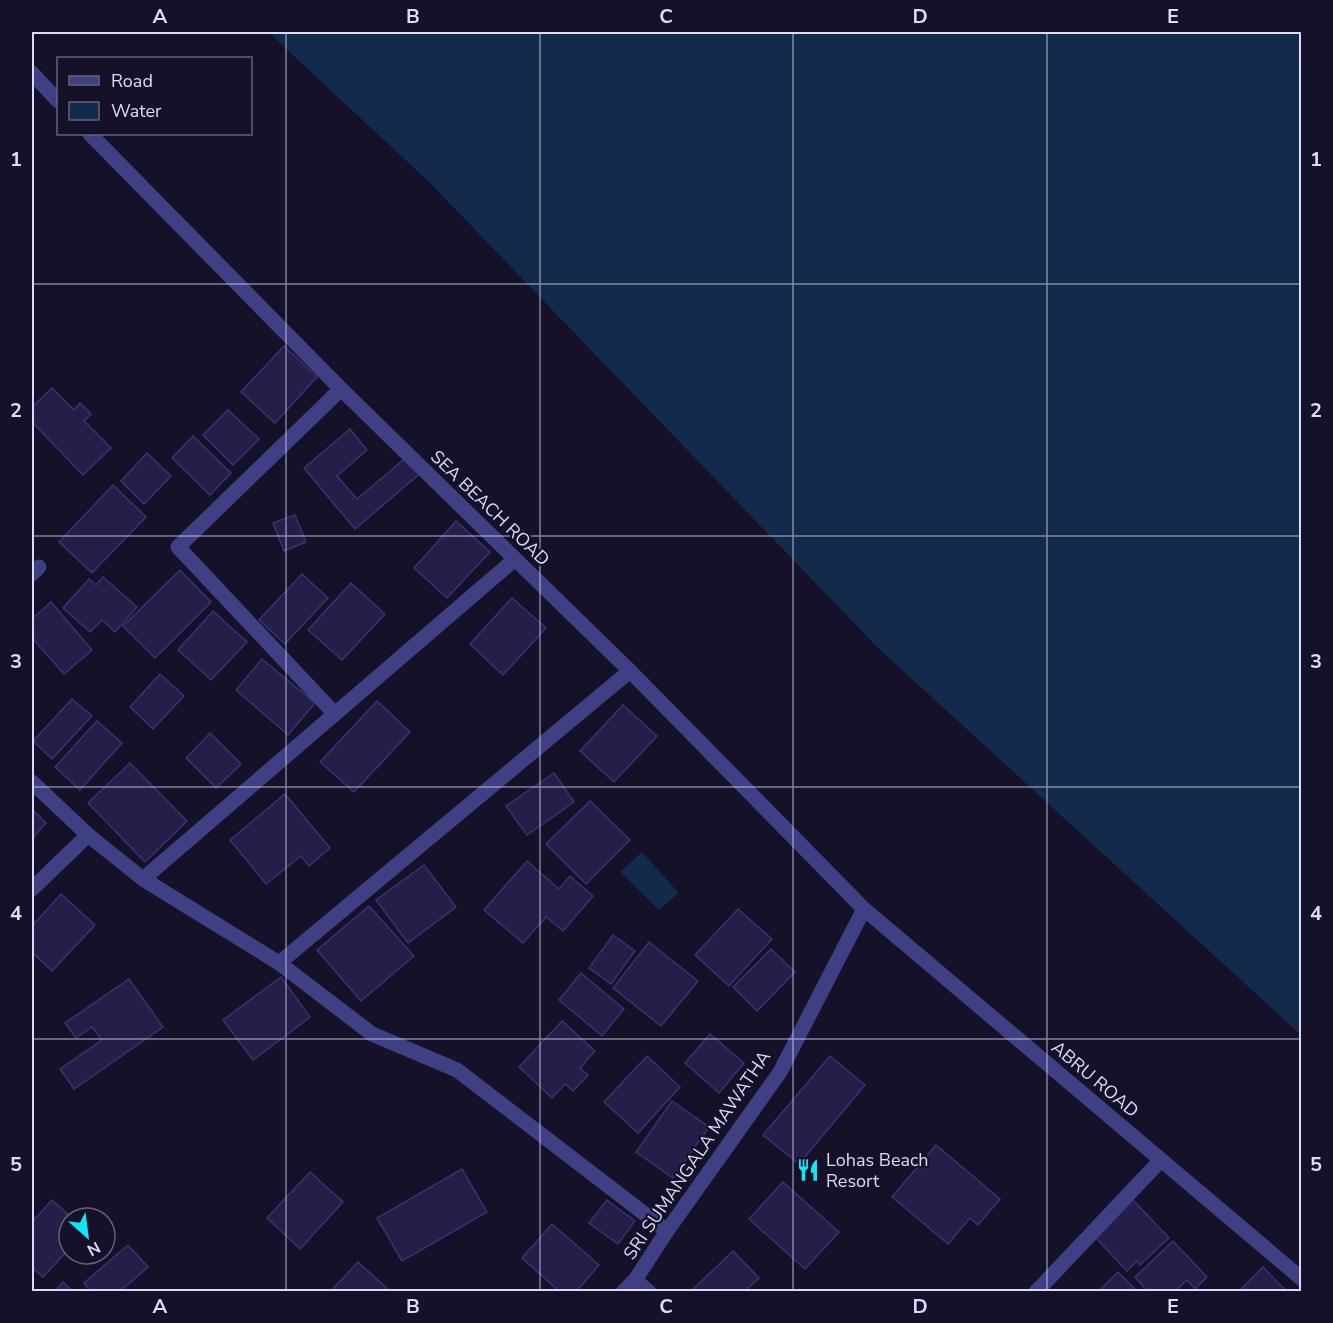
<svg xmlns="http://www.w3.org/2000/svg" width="1333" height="1323" font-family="'Nunito Sans',sans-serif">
<rect width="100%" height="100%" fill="#141128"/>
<!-- water -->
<g fill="#122a4b">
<path d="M268,32H1301V1035L878,648L430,183Z"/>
<path d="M642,852L679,893L659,910L620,872Z"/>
</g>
<!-- building -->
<g fill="#251e48" stroke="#3b3272" stroke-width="1.5">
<path d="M284,346L317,377L275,423L241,392Z"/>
<path d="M52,388L74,410L80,403L91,414L84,421L111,448L83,475L32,422V407Z"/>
<path d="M228,410L259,439L233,465L203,435Z"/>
<path d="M350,429L367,450L337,476L357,499L409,455L423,471L355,529L304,468Z"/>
<path d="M193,436L231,473L210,495L172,458Z"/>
<path d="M147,453L171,476L144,504L121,481Z"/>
<path d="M113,485L146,517L92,573L59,542Z"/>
<path d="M295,515L306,542L284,551L273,523Z"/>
<path d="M456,521L490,552L447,598L414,568Z"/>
<path d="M180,570L211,602L155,658L123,626Z"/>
<path d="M302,574L328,598L285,644L259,620Z"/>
<path d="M103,577L137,607L115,632L102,620L90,632L63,608L89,579L96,585Z"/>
<path d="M351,583L385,614L342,660L308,630Z"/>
<path d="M512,598L546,628L503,675L470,644Z"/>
<path d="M51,602L92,650L64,674L32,638V619Z"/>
<path d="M213,611L247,642L211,680L178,650Z"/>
<path d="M262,659L315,703L288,735L236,690Z"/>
<path d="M160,674L184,696L153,729L130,707Z"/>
<path d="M72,699L92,716L52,759L33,741Z"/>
<path d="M377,701L410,732L354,792L320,762Z"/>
<path d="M623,705L657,736L614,782L580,751Z"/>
<path d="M97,721L122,743L80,790L55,767Z"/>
<path d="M210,733L241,764L216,788L186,758Z"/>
<path d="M130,763L187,821L145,862L88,803Z"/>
<path d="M554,773L574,802L527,835L506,806Z"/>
<path d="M285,794L330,848L309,866L301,856L266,884L230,840Z"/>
<path d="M590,801L630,840L586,884L546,844Z"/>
<path d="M32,809L46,823L32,839Z"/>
<path d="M527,861L559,889L570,876L593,896L563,931L546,917L523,943L484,910Z"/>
<path d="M424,865L456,907L408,943L376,900Z"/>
<path d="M61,894L95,925L52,971L32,952V926Z"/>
<path d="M369,906L414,956L361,1001L317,950Z"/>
<path d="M738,909L772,939L729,986L695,955Z"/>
<path d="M613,935L635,951L611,984L589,968Z"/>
<path d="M649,942L698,981L661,1026L613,988Z"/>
<path d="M771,949L795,972L757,1011L733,987Z"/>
<path d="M581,973L624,1009L602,1036L559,1000Z"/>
<path d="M281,977L310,1017L253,1060L223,1020Z"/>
<path d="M129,979L163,1027L74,1089L60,1069L102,1040L92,1027L76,1038L65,1023Z"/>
<path d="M562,1021L595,1051L580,1068L588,1075L573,1091L565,1084L552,1098L519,1067Z"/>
<path d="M710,1034L744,1063L719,1093L685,1063Z"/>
<path d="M647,1056L680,1087L638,1133L604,1102Z"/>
<path d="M830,1056L865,1085L799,1164L763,1135Z"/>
<path d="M672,1101L709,1127L673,1178L636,1152Z"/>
<path d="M936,1145L1000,1199L978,1225L970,1218L948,1244L892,1197Z"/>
<path d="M462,1169L487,1212L402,1261L377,1218Z"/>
<path d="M310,1172L343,1202L300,1249L267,1218Z"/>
<path d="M783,1182L839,1232L805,1269L749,1219Z"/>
<path d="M1132,1199L1169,1238L1140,1265L1137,1261L1127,1271L1093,1235Z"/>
<path d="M52,1200L72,1218H69V1249L43,1277L32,1267V1222Z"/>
<path d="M607,1200L635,1221L618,1244L589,1223Z"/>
<path d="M552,1224L599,1265L576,1292H560L522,1258Z"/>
<path d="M1173,1241L1207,1277L1195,1289L1187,1280L1174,1292H1148L1135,1277Z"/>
<path d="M128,1245L148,1267L119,1292H91L84,1283Z"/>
<path d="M733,1251L759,1278L744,1292H690Z"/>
<path d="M358,1262L391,1292H330Z"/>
<path d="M1263,1267L1287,1292H1238Z"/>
<path d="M1118,1272L1138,1292H1098Z"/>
<path d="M63,1282L73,1292H54Z"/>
</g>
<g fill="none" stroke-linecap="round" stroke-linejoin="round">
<!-- street -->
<g stroke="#3f4084" stroke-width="15">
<path d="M32,73L58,101"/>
<path d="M90,134L341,389L630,671L864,909L1302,1279"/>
<path d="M32,574L39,567"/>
<path d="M335,714L178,547L341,389"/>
<path d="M32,782L88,835L143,879L279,963L372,1034L457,1070L667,1231"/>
<path d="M143,879L515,559"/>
<path d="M32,889L88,835"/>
<path d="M279,963L630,671"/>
<path d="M635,1280L649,1292"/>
<path d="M623,1292L635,1280L667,1231L780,1072L864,909"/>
<path d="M1036,1292L1161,1160"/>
</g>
</g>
<!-- grid -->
<path fill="none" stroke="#dcdafd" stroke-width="1.5" stroke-opacity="0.55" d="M286,32V1292M540,32V1292M793,32V1292M1047,32V1292M32,284H1302M32,536H1302M32,787H1302M32,1039H1302"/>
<!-- icons -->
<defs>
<g id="restaurant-bare" transform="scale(1.8)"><path d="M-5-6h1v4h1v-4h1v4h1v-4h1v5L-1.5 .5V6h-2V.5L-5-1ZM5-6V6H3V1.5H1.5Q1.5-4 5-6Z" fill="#11e6f2" stroke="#141128" stroke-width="2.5" paint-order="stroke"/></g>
</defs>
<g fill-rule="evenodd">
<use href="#restaurant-bare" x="808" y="1170"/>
</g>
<g text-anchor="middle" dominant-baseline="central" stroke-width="4.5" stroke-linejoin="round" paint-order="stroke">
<!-- street labels -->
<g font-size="18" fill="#dcdafd" stroke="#141128">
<text transform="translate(490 508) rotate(44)">SEA BEACH ROAD</text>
<text transform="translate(1095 1079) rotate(40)">ABRU ROAD</text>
<text transform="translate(697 1155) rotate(-56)">SRI SUMANGALA MAWATHA</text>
</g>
<!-- poi labels -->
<g font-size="18" fill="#dcdafd" stroke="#141128" text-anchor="start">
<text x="826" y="1160">Lohas Beach<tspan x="826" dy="21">Resort</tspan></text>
</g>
</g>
<!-- border -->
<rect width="1333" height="1323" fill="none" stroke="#141128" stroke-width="66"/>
<!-- legend -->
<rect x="57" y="57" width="195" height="78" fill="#141128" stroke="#64617d" stroke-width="1.5"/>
<rect x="69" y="76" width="30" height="9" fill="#3f4084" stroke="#64617d" stroke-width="1.5"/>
<text x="111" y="87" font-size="18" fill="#dcdafd">Road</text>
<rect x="69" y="102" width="30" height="18" fill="#122a4b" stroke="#64617d" stroke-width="1.5"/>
<text x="111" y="117" font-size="18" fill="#dcdafd">Water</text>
<!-- north arrow -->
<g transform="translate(87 1236) rotate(152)"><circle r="28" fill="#141128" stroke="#64617d" stroke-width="1.5"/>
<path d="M0-4.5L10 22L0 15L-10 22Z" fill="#11e6f2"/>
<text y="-9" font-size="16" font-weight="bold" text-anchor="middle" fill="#dcdafd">N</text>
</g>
<rect x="33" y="33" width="1267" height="1257" fill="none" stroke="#dcdafd" stroke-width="2"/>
<g font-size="20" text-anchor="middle" font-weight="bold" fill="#dcdafd">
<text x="160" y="23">A</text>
<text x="413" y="23">B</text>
<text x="666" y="23">C</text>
<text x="920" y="23">D</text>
<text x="1173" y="23">E</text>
<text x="16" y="166">1</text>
<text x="1316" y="166">1</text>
<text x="16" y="417">2</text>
<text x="1316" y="417">2</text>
<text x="16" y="668">3</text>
<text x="1316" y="668">3</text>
<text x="16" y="920">4</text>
<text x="1316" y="920">4</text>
<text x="16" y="1171">5</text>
<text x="1316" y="1171">5</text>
<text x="160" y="1313">A</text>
<text x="413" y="1313">B</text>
<text x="666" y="1313">C</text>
<text x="920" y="1313">D</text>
<text x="1173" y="1313">E</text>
</g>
</svg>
